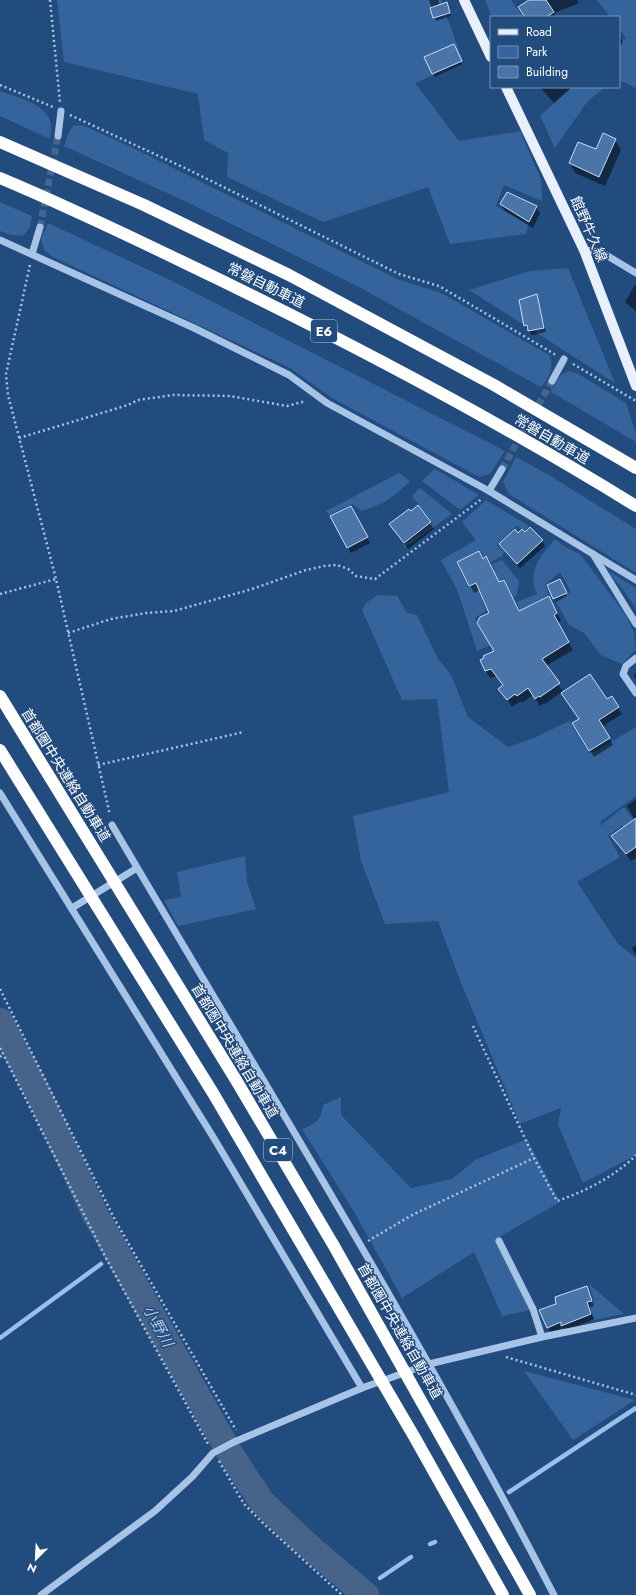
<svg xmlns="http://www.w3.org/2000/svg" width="636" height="1595" font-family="Jost,'Noto Sans JP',sans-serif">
<rect width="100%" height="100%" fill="#224b7e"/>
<!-- green -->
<g fill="#35649c">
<path d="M57,0H441L463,62L415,83L459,141L520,131L541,179L542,201L504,185L496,206L528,224L526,234L450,244L428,187L323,222L227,177L228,153L204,140L198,94L64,62Z"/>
<path d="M485,0H511L523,17H492Z"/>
<path d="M597,0H636V88L619,80V44L626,38L619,29V17H610Z"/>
<path d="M572,87H605L587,102L555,148L540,116Z"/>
<path d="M0,91C24,100 59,106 50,139L0,116Z"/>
<path d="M82,125L133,148L397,279L441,293L549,355C555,368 549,377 541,387L355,285L189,203L64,146L69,132L73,126Z"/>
<path d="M0,202L32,216L30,227L23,236L11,235L0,231Z"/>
<path d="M48,223L170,280L505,451L490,474L479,477L332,398L290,368L53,257L44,250L41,238Z"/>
<path d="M568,268L615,383L469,290L530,271Z"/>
<path d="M569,371L577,373L626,403L636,434V442L551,392C555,383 559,374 569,371Z"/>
<path d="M516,457L547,474L636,529V573L509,494L503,482Z"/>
<path d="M435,469L479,495L460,510L422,481Z"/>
<path d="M399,473L410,481C394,497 384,504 362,511L352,504L329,515L326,511Z"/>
<path d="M420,488L452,514L405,548L403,545L433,523L412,496Z"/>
<path d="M486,500L529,526L525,530L516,526L497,545L504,552L502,556L491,562L487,557L484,558L480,550L456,562L468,587L493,576L491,572L495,570L492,564L502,560L519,581L517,594L514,598L504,578L489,585L477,586L486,611L475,618C476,626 480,629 484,636L504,628L508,637L477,651L458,592L441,560L476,540L462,522Z"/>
<path d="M555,539L562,545L581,555L625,614L634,632L636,649L622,664L601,655L584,633L569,625L555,600L571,592L560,572L545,585L549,594L528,606L537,624L523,619L517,602L537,594C527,570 540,557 555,539Z"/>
<path d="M610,572L636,588V609L622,588L611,576Z"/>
<path d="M378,595L397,596L407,613L417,615L438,659L451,675L468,717L508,747L534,738L569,721L589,753L598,750L636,727V796L600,822L604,829L602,824L624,807L636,824V829L630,822L625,826H621L608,836L620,857L577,882L618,944L636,958V1155L583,1183L558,1125L561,1108L520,1124L459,978L438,921L385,924L361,861L353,816L449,792L437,699L402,700L362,610L366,603Z"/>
<path d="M245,856L247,882L256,909L178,926L164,900L181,897L177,872Z"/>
<path d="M341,1097V1115L411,1188L452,1179L475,1160L527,1139L560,1202L496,1239L531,1310L502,1316L474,1252L402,1298L356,1215L302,1129C315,1124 322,1120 323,1105Z"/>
<path d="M589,1284L624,1314L594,1320L589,1303L594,1301Z"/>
<path d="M524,1371L635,1400L573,1440Z"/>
</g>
<!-- shadow -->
<g fill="#0007">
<path d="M429,0H438L440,6H448L451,16L436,21Z"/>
<path d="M531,0H577L579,3L554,13L556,17H526Z"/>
<path d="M619,36L623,43L619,47Z"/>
<path d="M455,48L462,64L435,77L426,57Z"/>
<path d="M540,87H572L554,103Z"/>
<path d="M615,140L621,150L605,186L575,173L570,163Z"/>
<path d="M501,204L536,207L540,213L533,228L505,211Z"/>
<path d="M635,285L636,286V311L625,302Z"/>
<path d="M537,296L546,332L532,335L524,325Z"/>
<path d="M418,507L434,529L408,549L390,524Z"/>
<path d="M354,513L370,543L351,553L348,547Z"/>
<path d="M525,533L542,541L545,546L520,568L501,544L518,534Z"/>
<path d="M459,562L499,583L519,612L553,605L561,621L557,623L573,650L546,666L564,693L607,701L612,698L622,714L602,727L613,745L594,757L574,723L580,720L562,692L545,704L544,703L540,706L533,695L522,703L521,701L512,707L500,689L504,686L496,676L490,678L486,671L496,652L490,613L480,590L474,593Z"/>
<path d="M559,580L567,596L556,602L548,586Z"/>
<path d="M636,672V679L634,675Z"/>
<path d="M636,799V858L631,861L612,836L635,820L627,806Z"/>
<path d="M636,945V956L632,948Z"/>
<path d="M587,1287L594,1306L589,1308L594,1319L565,1331L563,1328L551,1333L540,1311L557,1304Z"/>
</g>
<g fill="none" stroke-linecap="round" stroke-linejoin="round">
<!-- stream -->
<g stroke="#9abfe8" stroke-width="4.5">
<path d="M0,1338L101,1264"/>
<path d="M509,1492L636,1408"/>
<path d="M430,1544L435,1542"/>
<path d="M380,1578L411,1557"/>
</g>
<!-- river -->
<path stroke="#466489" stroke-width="26" d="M0,1021L39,1095L95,1214L231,1455L262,1502L303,1541L366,1595"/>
</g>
<!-- building -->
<g fill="#4b74a8" stroke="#cadef5">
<path d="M529,0H546L554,12L546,17H525L518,7Z"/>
<path d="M447,2L450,13L433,18L430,8Z"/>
<path d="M454,44L462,61L432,74L424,57Z"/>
<path d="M603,133L616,139L599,177L569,163L578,142L596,149Z"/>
<path d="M507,192L537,206L529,222L500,204Z"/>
<path d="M537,294L544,328L528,331L527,325L524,326L519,300Z"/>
<path d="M418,505L431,522L404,543L389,524L409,509L411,511Z"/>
<path d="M351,506L368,537L347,548L330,516Z"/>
<path d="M530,527L543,540L517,564L499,544L515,529L518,533L522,529L525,532Z"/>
<path d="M479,551L483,559L486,556L499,582L504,580L519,611L549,596L557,613L554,615L569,642L542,659L560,683L540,697L539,696L535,699L528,688L517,696L515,694L507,700L498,689L503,685L491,669L485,671L480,660L484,658L483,656L494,651L477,623L480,617L489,613L476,583L469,586L457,562Z"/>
<path d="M560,579L567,593L553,599L547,585Z"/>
<path d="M590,674L607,699L612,696L619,707L599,720L610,738L589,751L572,723L579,719L561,693Z"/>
<path d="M636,818V847L626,854L611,836Z"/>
<path d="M587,1286L592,1301L587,1302L591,1314L561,1326V1322L547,1328L539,1310L556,1304L555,1297Z"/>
</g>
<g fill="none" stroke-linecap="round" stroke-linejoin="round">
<!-- minor-tunnel -->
<g stroke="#436691" stroke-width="7" stroke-dasharray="7 3.5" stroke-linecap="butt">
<path d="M40,227L58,136"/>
<path d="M502,469L552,381"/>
</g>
<!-- path -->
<g stroke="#a7c4e7" stroke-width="2.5" stroke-dasharray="2 3" stroke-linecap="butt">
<path d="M50,0L60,102"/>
<path d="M0,85L53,107"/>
<path d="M70,115L187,169L399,274L439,286L556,355"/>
<path d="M30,265L6,374L8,395L56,579L110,815"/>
<path d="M573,364L636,401"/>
<path d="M19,438L128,405L138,400L173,395L230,396L287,406L306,401"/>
<path d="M0,594L56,579"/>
<path d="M68,633L111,619L146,613L174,611L252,589L306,570L324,566L337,565L348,569L356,576L375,579L483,498"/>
<path d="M98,765L244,732"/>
<path d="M0,989L115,1220L236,1430"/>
<path d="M473,1026L534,1158L557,1201C584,1192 616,1176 636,1155"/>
<path d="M0,1048L106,1258L208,1444"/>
<path d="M0,1057L3,1054"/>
<path d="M368,1241L412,1215L534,1158"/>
<path d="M506,1357L636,1395"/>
<path d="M219,1461L244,1504L265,1525L342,1595"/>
</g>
<!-- minor -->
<g stroke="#a7c4e7" stroke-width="7">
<path d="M58,136L61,111"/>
<path d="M0,240L194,328L289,375L327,403L489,491L636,580"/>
<path d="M584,250L601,252L636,273"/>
<path d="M32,254L40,227"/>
<path d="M552,381L564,359"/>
<path d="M489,491L502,469"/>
<path d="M593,554L636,624"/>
<path d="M636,658L626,666L623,674L636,693"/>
<path d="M0,793L215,1140L362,1388"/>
<path d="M112,825C262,1080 418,1332 554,1595"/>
<path d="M72,908L137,868"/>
<path d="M499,1241L533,1309L542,1337"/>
<path d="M41,1595L155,1511L192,1477L213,1453L234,1442L362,1388L429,1364L542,1337L636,1318"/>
</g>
<!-- major -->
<g stroke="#e8f0fd" stroke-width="10">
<path d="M464,0L491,57"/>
<path d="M506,87L584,250L636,386"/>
</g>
<!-- highway -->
<g stroke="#fff" stroke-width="12">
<path d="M0,142L144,205L289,275L494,385L636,468"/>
<path d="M0,178C62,204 123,233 183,262C338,336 490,416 636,506"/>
<path d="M0,696L11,714"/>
</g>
<!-- highway-bridge -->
<g stroke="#fff" stroke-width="12">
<path d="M11,714L236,1080L334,1246L530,1595"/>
<path d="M0,750L213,1093L415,1438L503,1595"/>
</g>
</g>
<g text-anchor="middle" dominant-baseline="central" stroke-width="3" stroke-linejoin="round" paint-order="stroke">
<!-- shield labels -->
<g fill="#224b7e" stroke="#bdc9d8" stroke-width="1">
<rect x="311" y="320" width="26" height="22" rx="3"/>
<rect x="264" y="1139" width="28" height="22" rx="3"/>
</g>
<g font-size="13" font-weight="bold" fill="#fff">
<text x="324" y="331">E6</text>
<text x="278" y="1150">C4</text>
</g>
<!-- street labels -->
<g font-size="14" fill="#fff" stroke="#224b7e">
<text transform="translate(589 229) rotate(66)">館野牛久線</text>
<text transform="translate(266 285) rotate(26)">常磐自動車道</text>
<text transform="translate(552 439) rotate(30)">常磐自動車道</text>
<text transform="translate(66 775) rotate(58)">首都圏中央連絡自動車道</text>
<text transform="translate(235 1051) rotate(59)">首都圏中央連絡自動車道</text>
<text transform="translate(400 1331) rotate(60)">首都圏中央連絡自動車道</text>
</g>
<!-- water labels -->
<g font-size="15" font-style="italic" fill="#b2ceee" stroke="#224b7e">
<text transform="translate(158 1326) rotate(61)">小野川</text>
</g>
</g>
<!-- legend -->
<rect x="490" y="16" width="130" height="72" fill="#224b7e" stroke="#7a93b2"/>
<rect x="498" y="29" width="20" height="6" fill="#e8f0fd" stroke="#7a93b2"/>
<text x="526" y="36" font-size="12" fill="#ffffff">Road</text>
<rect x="498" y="46" width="20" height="12" fill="#35649c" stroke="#7a93b2"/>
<text x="526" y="56" font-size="12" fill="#ffffff">Park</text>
<rect x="498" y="66" width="20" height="12" fill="#4b74a8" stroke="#7a93b2"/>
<text x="526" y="76" font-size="12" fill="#ffffff">Building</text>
<!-- north arrow -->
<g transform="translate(36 1559) rotate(204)" stroke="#224b7e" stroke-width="3" paint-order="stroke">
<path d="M0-3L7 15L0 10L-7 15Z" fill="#ffffff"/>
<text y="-6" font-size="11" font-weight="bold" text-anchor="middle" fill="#ffffff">N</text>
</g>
</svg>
